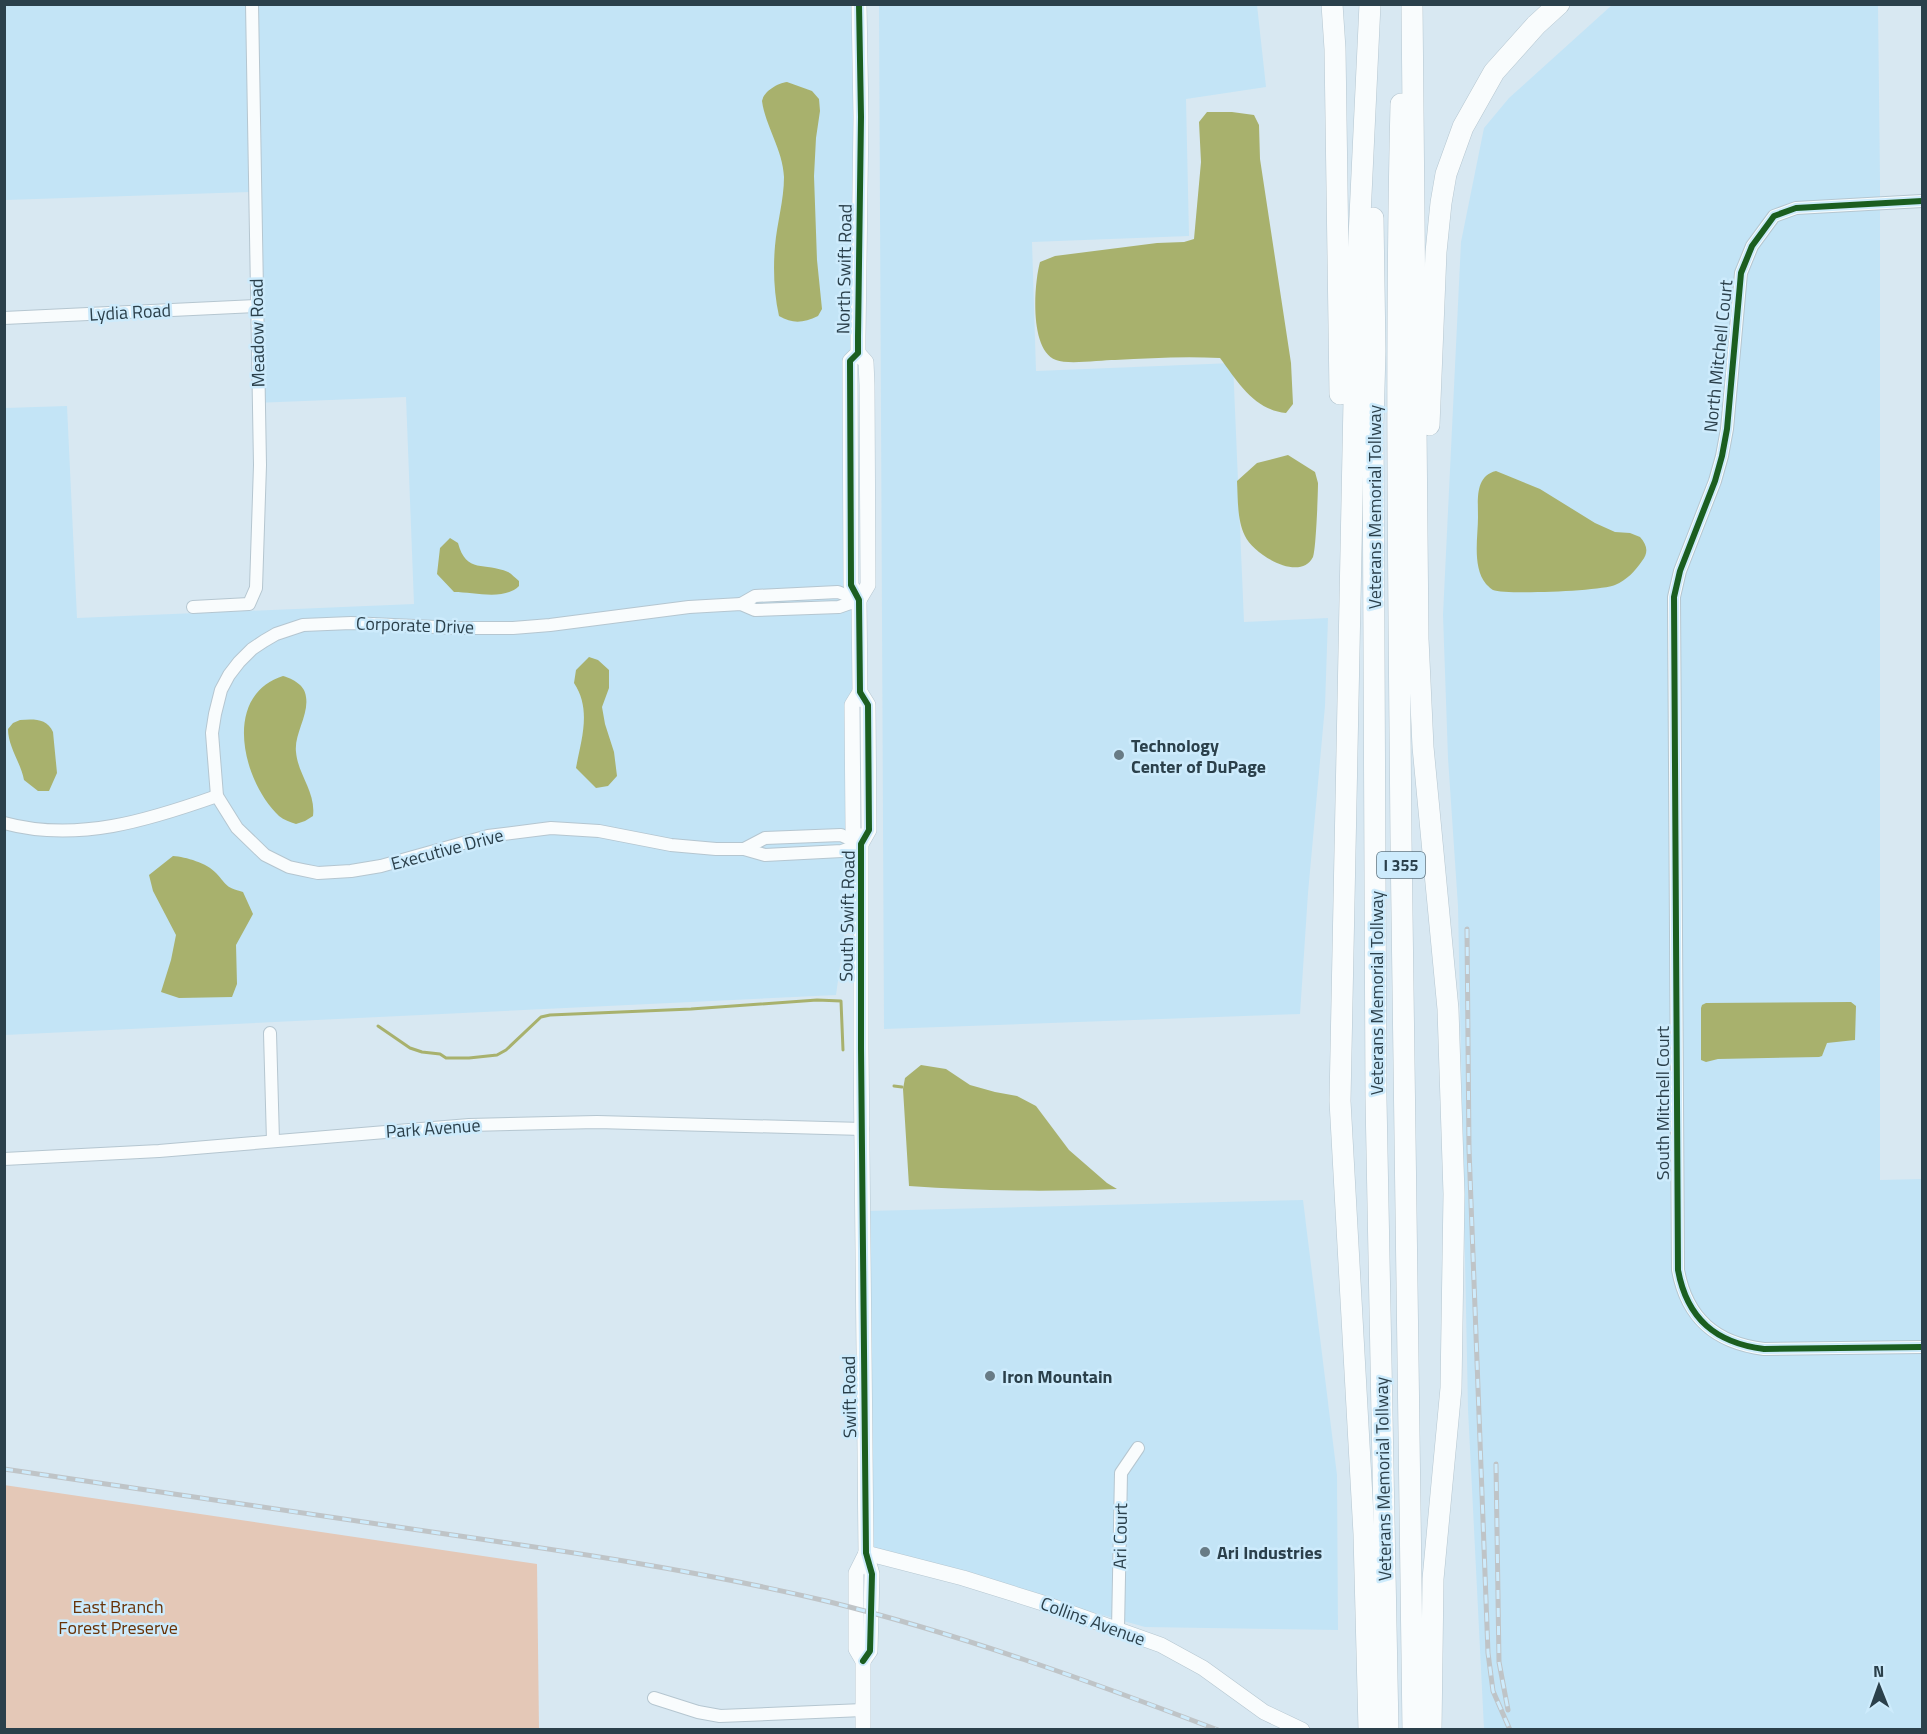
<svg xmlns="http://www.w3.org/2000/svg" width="1927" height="1734" font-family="'Titillium Web',sans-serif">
<rect width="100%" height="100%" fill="#d8e8f2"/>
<!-- built -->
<g fill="#c3e4f6">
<path d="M4,5H853L856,850L836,995L5,1035V408L67,406L77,618L414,604L406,397L253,403L250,192L5,200Z"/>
<path d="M879,5H1257L1266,87L1186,99L1189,236L1032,242L1036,371L1233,363L1244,622L1328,618L1325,706L1308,893L1300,1014L884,1029Z"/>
<path d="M1612,5H1878L1880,181V1180L1922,1179V1729H1484L1468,1409L1458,906L1448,758L1443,615L1461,242L1484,128L1509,98Z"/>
<path d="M1303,1200L1337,1475L1338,1630L1145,1627L868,1549L867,1211Z"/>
</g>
<!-- green -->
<path fill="#e4c8b7" d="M4,1485L537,1564L539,1729H5Z"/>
<!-- water -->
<g fill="#a8b16d">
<path d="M787,82L812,91L819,99L820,111L816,138L814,176L817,260L822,309L818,316C803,323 793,324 779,316C774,294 773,269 775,246C777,223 784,200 784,177C783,150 765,125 762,101C764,91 778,83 787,82Z"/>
<path d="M1207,112H1232L1254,115L1259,125L1260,159L1291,363L1293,404L1286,413C1254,410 1238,382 1220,358C1185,356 1150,358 1115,360C1101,360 1068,365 1056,360C1029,350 1034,284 1040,262L1055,256L1157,243L1184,242L1194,239L1201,162L1199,122Z"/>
<path d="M1288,455L1315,472L1318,483C1318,494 1316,550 1313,557C1300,583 1253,554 1245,536C1237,520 1238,499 1237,481L1257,463Z"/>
<path d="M1496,471L1540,489L1595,523L1615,532L1630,533L1640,537C1647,545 1649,552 1642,561C1635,571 1627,580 1615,585C1602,591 1505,595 1493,590C1491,589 1487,585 1486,584C1472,567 1478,537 1478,517C1478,499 1475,476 1496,471Z"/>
<path d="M450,538L458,543C466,574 485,562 508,572C512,574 515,578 519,581V586C504,601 474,592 454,592L437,574L440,548Z"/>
<path d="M589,657L598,660L609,670V688L602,707L605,724L614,752L617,776L608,786L596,788L576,768C581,740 592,710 574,683L576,670Z"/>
<path d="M283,676C293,679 305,685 306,697C309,715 294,734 296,752C298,775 316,792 313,816L305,821L296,824C290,822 284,820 279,816C243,782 221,696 283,676Z"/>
<path d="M20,720C33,719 47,718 53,732L57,773L49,791H38L24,780C21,763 8,747 8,729L13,723Z"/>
<path d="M173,856C186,857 207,863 216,873C228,886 225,887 243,892L253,914L236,945L237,984L232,997L179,998L161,992L171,960L176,935L153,891L149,875Z"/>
<path d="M1851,1002L1856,1006L1855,1040L1827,1043L1822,1056L1819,1057L1718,1059L1706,1062L1701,1060V1008L1702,1005L1706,1003Z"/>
<path d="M921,1065L946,1069L970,1085L995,1092L1017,1096L1036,1106L1069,1150L1107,1183L1117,1189C1048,1192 978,1191 909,1186L903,1089L905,1078Z"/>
</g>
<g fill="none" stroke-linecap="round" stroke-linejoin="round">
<!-- stream -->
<g stroke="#a8b16d" stroke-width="3">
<path d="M378,1026L410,1048L422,1052L440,1054L446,1058H469L497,1055L506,1050L541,1017L550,1015L691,1009L817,1000L841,1001L843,1050"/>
<path d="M894,1086L902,1087"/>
</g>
<!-- minor casing -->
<g stroke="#b5c6d0" stroke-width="14">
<g id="minor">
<path d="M1922,201L1796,208L1774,216L1752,246L1741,273L1727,429L1722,456L1715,481L1680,571L1674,597L1678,1270C1687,1319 1716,1343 1764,1349L1922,1347"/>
<path d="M4,318L256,306"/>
<path d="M859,600L839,607L755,610L741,604L689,607L550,625L513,628H457L351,623L303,625L276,634L264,641L252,649L239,662L229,675L221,690L215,714L212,733L217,796L237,828L265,855L289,867L303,870L318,873L351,871L381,866L488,836L551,828L599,831L671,845L716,849H744L765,855L842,851L861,844"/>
<path d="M741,604L755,596L838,592L859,600"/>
<path d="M193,607L249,604L256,588L260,465L252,4"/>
<path d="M4,823C77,843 149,820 217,796"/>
<path d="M744,849L765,838L841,835L861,844"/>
<path d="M270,1033L273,1141"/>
<path d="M4,1159L159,1151L469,1125L597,1122L863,1129"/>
<path d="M1118,1629L1121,1473L1138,1448"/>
<path d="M654,1698L698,1712L720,1716L863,1710"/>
</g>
</g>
<!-- tertiary casing -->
<g stroke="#b5c6d0" stroke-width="16">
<g id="tertiary">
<path d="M859,4L861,117L858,337V353L850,361L851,585L859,600L860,692L868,705L869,830L861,844V1048L866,1553L872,1574L870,1651L863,1661"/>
<path d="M858,353L866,362L867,385L868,585L859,600"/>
<path d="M860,692L852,705L853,830L861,844"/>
<path d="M866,1553L963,1578L1046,1604L1161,1645L1203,1668L1264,1712L1302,1730"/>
<path d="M863,1730V1661L856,1649V1573L866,1553"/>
</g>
</g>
<!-- motorway casing -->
<g stroke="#b5c6d0" stroke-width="22">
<g id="motorway">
<path d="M1332,4L1335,49L1340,394"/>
<path d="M1412,4L1418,639L1423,747L1448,1009L1454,1194L1451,1388L1433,1579L1431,1730"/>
<path d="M1401,104C1395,349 1399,594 1401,839C1404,1136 1407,1433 1413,1730"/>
<path d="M1373,218L1375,351L1373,425L1376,1099L1388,1730"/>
<path d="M1429,425L1436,252L1441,203L1446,174L1463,127L1494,72L1536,25L1559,4"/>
<path d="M1369,1730L1364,1534L1340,1101L1356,301L1370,4"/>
</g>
</g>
<!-- minor -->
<use href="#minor" stroke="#f9fcfd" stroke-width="12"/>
<!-- tertiary -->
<use href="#tertiary" stroke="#f9fcfd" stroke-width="15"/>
<!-- motorway -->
<use href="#motorway" stroke="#f9fcfd" stroke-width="21"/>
<!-- rail casing -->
<g stroke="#bfc4c7" stroke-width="5">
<g id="rail">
<path d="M1467,929L1469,1149L1488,1653L1493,1691L1510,1730"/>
<path d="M1496,1464L1499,1662L1508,1710"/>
<path d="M4,1469C147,1490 289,1511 432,1532C564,1551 696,1570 826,1601C960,1634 1089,1681 1218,1730"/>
</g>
</g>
<!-- rail -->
<use href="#rail" stroke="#cdebfc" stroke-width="3" stroke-dasharray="9" stroke-linecap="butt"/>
<!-- cycleway casing -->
<g stroke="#cdebfc" stroke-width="10">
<g id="cycleway">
<path d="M859,4L861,117L858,337V353L850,361L851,585L859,600L860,692L868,705L869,830L861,844V1048L866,1553L872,1574L870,1651L863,1661"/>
<path d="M1922,201L1796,208L1774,216L1752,246L1741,273L1727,429L1722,456L1715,481L1680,571L1674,597L1678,1270C1687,1319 1716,1343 1764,1349L1922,1347"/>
</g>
</g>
<!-- cycleway -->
<use href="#cycleway" stroke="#1b5e20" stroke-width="6"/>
</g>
<!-- markers -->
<g fill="#687b85" stroke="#cdebfc" stroke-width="2">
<circle cx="1119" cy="755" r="6"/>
<circle cx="990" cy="1376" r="6"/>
<circle cx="1205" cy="1552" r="6"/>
</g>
<g text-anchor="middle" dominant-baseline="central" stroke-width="5" stroke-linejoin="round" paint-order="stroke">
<!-- shield labels -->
<rect fill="#cdebfc" stroke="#5c7380" stroke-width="1.5" x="1377" y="852" width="48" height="26" rx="4.5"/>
<g font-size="16" font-weight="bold" fill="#2b404b">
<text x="1401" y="865">I 355</text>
</g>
<!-- street labels -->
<g font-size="18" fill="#2b404b" stroke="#cdebfc">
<text transform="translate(844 269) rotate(-89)">North Swift Road</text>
<text transform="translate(130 312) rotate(-3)">Lydia Road</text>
<text transform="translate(257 333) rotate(-91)">Meadow Road</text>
<text transform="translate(1718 356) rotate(-84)">North Mitchell Court</text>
<text transform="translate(1374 507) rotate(-90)">Veterans Memorial Tollway</text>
<text transform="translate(415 625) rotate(2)">Corporate Drive</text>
<text transform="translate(447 849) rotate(-15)">Executive Drive</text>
<text transform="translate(847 916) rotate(-89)">South Swift Road</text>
<text transform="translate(1376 993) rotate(-90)">Veterans Memorial Tollway</text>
<text transform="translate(1662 1103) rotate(-90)">South Mitchell Court</text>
<text transform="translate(433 1128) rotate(-4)">Park Avenue</text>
<text transform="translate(849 1397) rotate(-91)">Swift Road</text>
<text transform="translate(1383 1479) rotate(-91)">Veterans Memorial Tollway</text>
<text transform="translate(1120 1536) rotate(-89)">Ari Court</text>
<text transform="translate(1093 1621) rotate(20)">Collins Avenue</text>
</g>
<!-- poi labels -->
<g font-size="18" font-weight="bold" fill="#2b404b" stroke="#cdebfc" text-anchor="start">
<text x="1131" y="745">Technology<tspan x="1131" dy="21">Center of DuPage</tspan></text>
<text x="1002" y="1376">Iron Mountain</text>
<text x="1217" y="1552">Ari Industries</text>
</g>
<!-- park labels -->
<g font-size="18" fill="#683206" stroke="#cdebfc">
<text x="118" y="1606">East Branch<tspan x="118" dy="21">Forest Preserve</tspan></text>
</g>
</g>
<!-- border -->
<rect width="1927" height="1734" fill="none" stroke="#2b404b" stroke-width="12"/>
<!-- north arrow -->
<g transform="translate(1879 1686) rotate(359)" stroke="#cdebfc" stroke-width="4.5" paint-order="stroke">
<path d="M0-4.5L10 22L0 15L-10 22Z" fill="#2b404b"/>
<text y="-9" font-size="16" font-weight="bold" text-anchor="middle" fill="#2b404b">N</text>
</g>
</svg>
